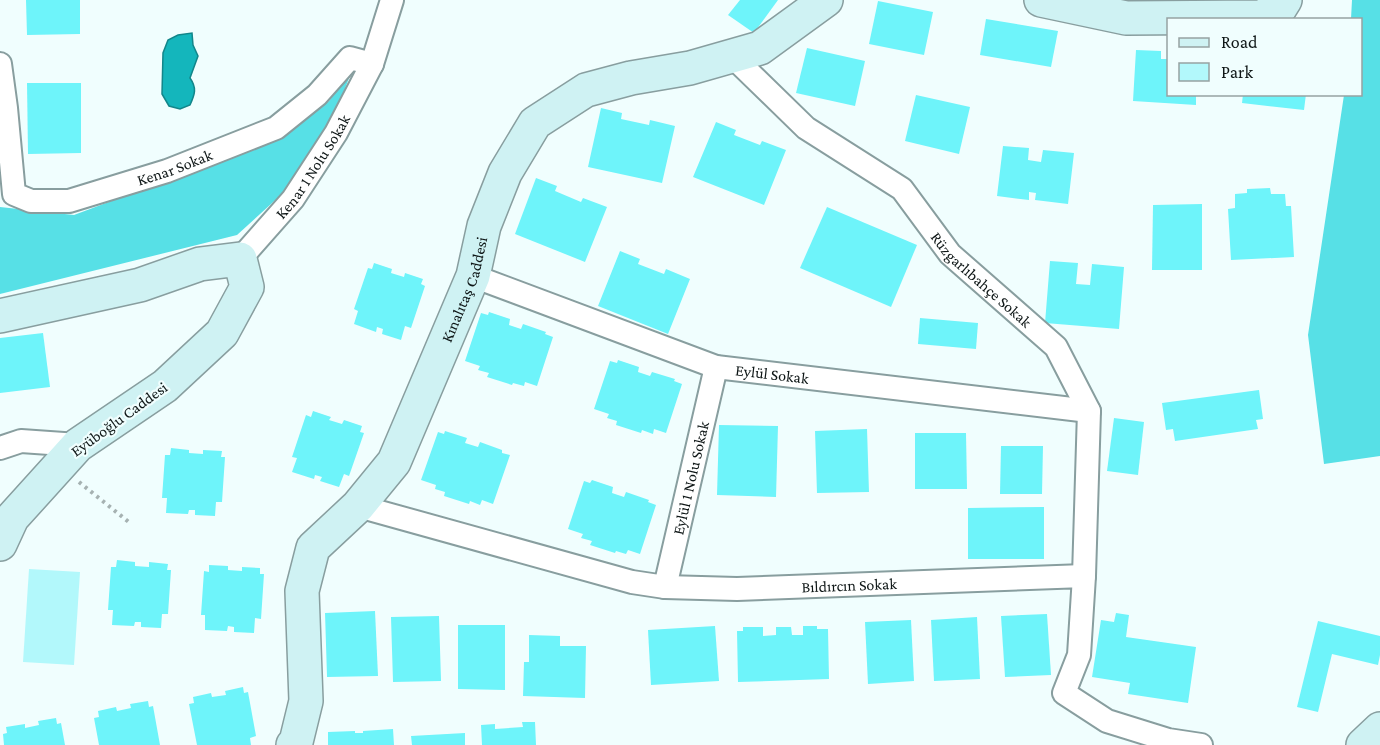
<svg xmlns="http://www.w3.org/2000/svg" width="1380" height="745" font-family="'Crimson Pro',serif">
<rect width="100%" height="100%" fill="#f0fefe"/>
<!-- green -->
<path fill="#b2f8fb" d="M29,569L80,572L74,665L23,662Z"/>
<!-- forest -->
<g fill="#57e0e6">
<path d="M1352,0H1380V456L1324,464L1308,335L1344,95L1360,94V20L1351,19Z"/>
<path d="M351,73L334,117L282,194L237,235L0,294V207L74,215L272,141L329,101Z"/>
</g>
<!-- water -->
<path fill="#14b6bc" stroke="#12868a" stroke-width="1.5" d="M192,33L193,45L198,56L190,78C197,88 195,94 190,105L180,109L169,106L162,94L163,53L168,40L178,35Z"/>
<!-- building -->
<g fill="#6ef4fa">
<path d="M26,0H80V34L27,35Z"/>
<path d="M740,0H778L754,33L728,15Z"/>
<path d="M878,1L933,12L924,55L869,44Z"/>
<path d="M986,19L1058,31L1051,67L980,55Z"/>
<path d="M807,48L865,61L855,106L796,93Z"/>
<path d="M1136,50L1161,51V59H1168V94H1196V105L1133,101Z"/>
<path d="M27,83H81V153L28,154Z"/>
<path d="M1243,94H1306L1304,110L1242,103Z"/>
<path d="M916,95L970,107L959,154L905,141Z"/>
<path d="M601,108L622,113L621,119L649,125L650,120L675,126L662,183L588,167Z"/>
<path d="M716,122L736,130L734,135L760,145L762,141L786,150L764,205L693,177Z"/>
<path d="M1003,146L1029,148L1028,160L1041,162L1043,150L1074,153L1068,204L1035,200L1036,193L1029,192V200L997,196Z"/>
<path d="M536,178L557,186L555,191L581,202L583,198L607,207L585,262L515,234Z"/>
<path d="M1270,188L1271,194H1285L1286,206H1291L1294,257L1231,260L1228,209L1235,208V194L1247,193V189Z"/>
<path d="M1202,204V270H1152L1153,205Z"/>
<path d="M827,207L917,245L891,307L800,268Z"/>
<path d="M620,251L640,259L638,264L664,274L666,269L690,279L668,334L598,306Z"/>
<path d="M1050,261L1078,263L1076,284L1090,285L1092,264L1124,267L1119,329L1045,323Z"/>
<path d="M374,263L392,269L391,273L404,277L405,273L423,279L421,284L425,286L411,328L405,326L401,340L382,334L383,329L377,327L376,332L354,324L358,311L354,309L368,268L372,269Z"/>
<path d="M489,312L510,319L509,325L521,329L523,324L546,332L545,334L553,337L537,386L525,382L524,386L513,383L512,385L487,377L489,373L478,370L480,366L465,361L481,313L488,315Z"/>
<path d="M920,318L978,323L976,349L918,344Z"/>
<path d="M43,333L50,387L0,393V338Z"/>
<path d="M618,360L639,367L638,372L650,376L652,372L675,379L674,381L682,384L666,433L654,429L653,434L642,430L641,433L616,425L617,421L607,418L609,414L594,409L610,361L617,363Z"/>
<path d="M1259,390L1263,419L1256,420L1258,429L1175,441L1173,429L1166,430L1162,403Z"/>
<path d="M313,411L331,417L329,420L342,424L344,420L362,426L360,432L364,433L349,476L344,474L339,487L320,481L322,477L315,475L314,479L292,472L297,458L292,457L306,415L311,417Z"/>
<path d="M1114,418L1144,422L1138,475L1107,471Z"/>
<path d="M719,425L778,426L776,497L717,495Z"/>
<path d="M867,429L869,492L817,493L815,431Z"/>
<path d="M445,431L467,438L465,443L478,447L480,442L502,450V453L510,455L493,504L482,500L480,505L470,501L469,504L444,496L445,492L435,489L436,485L421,480L438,432L444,434Z"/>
<path d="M915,433H966L967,489H915Z"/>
<path d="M1001,446H1043L1042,494H1000Z"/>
<path d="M171,448L189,450V453L203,454V450L222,451L221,457H225L222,502H216L215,516L195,515V510H189L188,514L166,513L167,498H162L165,455H170Z"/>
<path d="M592,480L613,487L612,493L624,497L626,492L649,500L648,502L656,505L640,554L628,550L626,554L616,551L615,553L590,545L592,541L581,538L583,534L568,529L584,481L590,483Z"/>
<path d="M1044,507V559H968V508Z"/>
<path d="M117,560L135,562V566L149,567V562L168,564L167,570H171L168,614H162L161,628L141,627V622H135L134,626L112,625L113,610H108L111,567H116Z"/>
<path d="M209,565L228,566V570L242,571V567L260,568V574H264L261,619L255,618L254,633L234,632V627L228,626L227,631L205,630V615H201L204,571L209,572Z"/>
<path d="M375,611L378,676L327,677L325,613Z"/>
<path d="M1116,613L1129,615L1126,637L1196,647L1188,703L1128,694L1130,683L1092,677L1101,620L1114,622Z"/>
<path d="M1047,614L1051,675L1005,677L1001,616Z"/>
<path d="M439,616L441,681L393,682L391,617Z"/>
<path d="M977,617L980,679L934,681L931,620Z"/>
<path d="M911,620L914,681L868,684L865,622Z"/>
<path d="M1318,621L1380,636V655L1378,665L1332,654L1318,712L1297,707Z"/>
<path d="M458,625H505V690L458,689Z"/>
<path d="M715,626L719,681L651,685L648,630Z"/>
<path d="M803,626H817V629H828L829,679L738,682L737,631H743V627H763V636L776,635V627H791L792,635H803Z"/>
<path d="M529,635L560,636V646H586L585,698L523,696L524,662H529Z"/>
<path d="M243,687L244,693L248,692L256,736L250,738L251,745H197L189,704L194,703L193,697L211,693L212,697L226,695L225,691Z"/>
<path d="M148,701L149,707L153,706L160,745H99L94,718L99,717L98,711L116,707L117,711L131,708L130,704Z"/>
<path d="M56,718L57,724L61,723L65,745H4L3,734L7,733L6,727L25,724V728L39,725L38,721Z"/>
<path d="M522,722H535L536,745H482L481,725L495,724V729L523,727Z"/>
<path d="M393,729L394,745H328V732L355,731V733H363V731Z"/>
<path d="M465,733V745H412L411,736Z"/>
</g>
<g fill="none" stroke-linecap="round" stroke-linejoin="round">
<!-- street casing -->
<g stroke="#889e9f" stroke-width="26">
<g id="street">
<path id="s1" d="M732,56L806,128L902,189L950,254L1056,347L1089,411L1084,576"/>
<path id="s2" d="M0,64L6,108L14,194L31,201H69L167,171L276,128L317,95L350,58L372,64"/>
<path id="s3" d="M240,259L293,199L336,133L372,64L392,0"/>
<path id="s4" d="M473,276L716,367L1089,411"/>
<path d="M0,448L21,441L78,445"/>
<path id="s5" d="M358,506L632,582L665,587L737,589L1084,576L1079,655L1064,693L1107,721L1168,740L1201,745"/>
<path id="s6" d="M665,587L716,367"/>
</g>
</g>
<!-- secondary casing -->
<g stroke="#889e9f" stroke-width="36">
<g id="secondary">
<path d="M1041,0L1126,18L1261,17L1280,8L1285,0"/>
<path d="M0,316L140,285L200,264L240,259L247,287L222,333L165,386L78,445L12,518L0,544"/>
<path id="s7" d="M293,745L296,742L306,701L302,591L313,548L358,506L394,462L473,276L484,226L505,173L535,123L586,90L631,78L690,68L760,48L826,0"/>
<path d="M1363,745L1380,729"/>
</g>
</g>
<!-- path -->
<path stroke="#a6b2b2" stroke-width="4" stroke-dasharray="3 4.5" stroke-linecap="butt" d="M79,482L130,523"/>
<!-- street -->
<use href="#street" stroke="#fff" stroke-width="22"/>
<!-- secondary -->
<use href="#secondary" stroke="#cff2f3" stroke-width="33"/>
</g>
<g text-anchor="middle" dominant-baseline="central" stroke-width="4.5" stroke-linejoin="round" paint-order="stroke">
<!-- street labels -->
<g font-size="16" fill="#0f1717" stroke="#f0fefe">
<text stroke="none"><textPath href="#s3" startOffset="118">Kenar 1 Nolu Sokak</textPath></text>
<text stroke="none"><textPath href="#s2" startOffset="298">Kenar Sokak</textPath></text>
<text stroke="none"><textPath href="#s1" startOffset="338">Rüzgarlıbahçe Sokak</textPath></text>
<text stroke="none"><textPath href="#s7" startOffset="506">Kınalıtaş Caddesi</textPath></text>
<text stroke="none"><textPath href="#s4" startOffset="316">Eylül Sokak</textPath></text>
<text transform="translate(119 419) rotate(-36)">Eyüboğlu Caddesi</text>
<text stroke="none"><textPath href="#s6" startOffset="112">Eylül 1 Nolu Sokak</textPath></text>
<text stroke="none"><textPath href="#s5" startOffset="502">Bıldırcın Sokak</textPath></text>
</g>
</g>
<!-- legend -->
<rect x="1167" y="18" width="195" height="78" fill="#f0fefe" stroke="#96a2a2" stroke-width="1.5"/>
<rect x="1179" y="38" width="30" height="9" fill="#cff2f3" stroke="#96a2a2" stroke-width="1.5"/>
<text x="1221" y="48" font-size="18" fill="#0f1717">Road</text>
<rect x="1179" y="63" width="30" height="18" fill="#b2f8fb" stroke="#96a2a2" stroke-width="1.5"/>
<text x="1221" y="78" font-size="18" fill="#0f1717">Park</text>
</svg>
